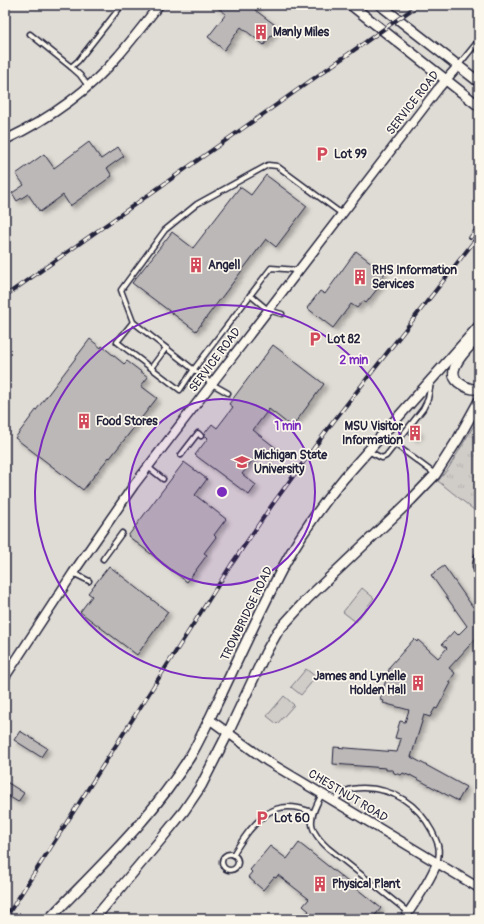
<svg xmlns="http://www.w3.org/2000/svg" width="484" height="924" font-family="Pangolin,sans-serif">
<defs>
<pattern id="grass-tufts" width="24" height="20" patternUnits="userSpaceOnUse"><rect width="24" height="20" fill="#d0cdc9"/><path d="M3 7l-1-3M5 7V3M7 7l1-3M15 17l-1-3M17 17v-4M19 17l1-3" fill="none" stroke="#b2b0ae"/></pattern>
<filter id="shadow"><feDropShadow dx="3.5" dy="3.5" stdDeviation="2" flood-color="#0004"/></filter>
</defs>
<rect width="100%" height="100%" fill="#eeeae2"/>
<filter id="ink" filterUnits="userSpaceOnUse"><feTurbulence type="fractalNoise" baseFrequency=".025" numOctaves="2"/><feDisplacementMap in="SourceGraphic" scale="8" xChannelSelector="R" yChannelSelector="G"/><feConvolveMatrix kernelMatrix="1 2 1 2 8 2 1 2 1" color-interpolation-filters="sRGB"/></filter>
<g filter="url(#ink)">
<!-- built -->
<rect fill="#dfdbd5" x="5" y="5" width="474" height="914"/>
<!-- grass -->
<path fill="url(#grass-tufts)" stroke="#797882" d="M479,417V514L438,481L448,469Z"/>
<!-- pitch -->
<g fill="#d0cdc9" stroke="#797882">
<path d="M362,588L374,598L356,622L343,612Z"/>
<path d="M306,669L316,677L301,695L291,687Z"/>
<path d="M284,696L294,705L277,724L267,716Z"/>
</g>
<!-- building -->
<g fill="#bcb8b8" stroke="#22223b" filter="url(#shadow)">
<path d="M214,5H259L255,10L278,27L264,45L241,27L224,50L208,37L226,14Z"/>
<path d="M89,142L101,159L118,147L124,156L107,168L112,176L70,206L63,195L40,212L28,194L17,201L12,193L24,185L16,174L44,154L54,168Z"/>
<path d="M266,175L307,206L276,247L266,239L196,331L132,283L172,232L193,248L240,187L251,195Z"/>
<path d="M356,251L385,273L379,281L382,283L366,303L363,301L357,308L351,304L333,328L307,308L320,291L325,294Z"/>
<path d="M90,339L101,348L102,346L124,364L127,361L148,377L141,386L157,398L110,458L109,457L83,490L15,438Z"/>
<path d="M273,345L324,384L292,427L269,409L253,430L276,448L268,458L259,452L242,474L256,485L249,495L195,455L208,438L204,434L212,424L217,428L233,407L229,404Z"/>
<path d="M414,428L420,433L415,438L409,434Z"/>
<path d="M184,462L207,479L195,495L226,519L214,535L216,537L204,553L207,555L187,582L128,536Z"/>
<path d="M109,566L168,612L137,655L80,612L92,596L88,593Z"/>
<path d="M444,566L475,610L476,609L479,613V635L449,668L455,673L449,682L451,683L437,709L435,708L430,717L424,715L411,757L466,787L458,801L410,775V776L403,773L401,775L394,773L393,770H386V768L333,764L334,747L397,752L401,739L395,738L400,721L405,722L409,710L383,703L384,701L380,700L390,666L414,639L417,642L418,640L438,658L447,648L442,644L454,631L458,635L467,626L431,575Z"/>
<path d="M20,731L47,748L41,757L14,740Z"/>
<path d="M5,781L24,793L18,802L5,794Z"/>
<path d="M299,843L381,908L372,919H302L309,911L303,906L309,899L278,875L276,878L274,877L263,890L248,877L252,872L250,870L270,846L287,859Z"/>
</g>
<g fill="none" stroke-linecap="round" stroke-linejoin="round">
<!-- service casing -->
<g stroke="#22223b" stroke-width="7">
<g id="service">
<path d="M30,34L71,67"/>
<path d="M458,66L479,40"/>
<path d="M88,86L80,75L71,67L78,61L122,5"/>
<path d="M250,295L268,310L282,314"/>
<path d="M133,322L117,342L180,390L194,369L271,268L298,270"/>
<path d="M151,368L166,348"/>
<path d="M228,393L212,384L133,322L121,290L165,230L197,204L268,165L277,166L342,214"/>
<path d="M396,445L435,474"/>
<path d="M368,451L382,458L386,456L423,409L428,399L431,383"/>
<path d="M181,455L198,433L201,436"/>
<path d="M148,467L163,479"/>
<path d="M103,559L122,533"/>
<path d="M73,573L89,581"/>
<path d="M322,794C309,819 306,828 328,848L408,912"/>
<path d="M334,802C341,791 350,788 363,788C393,788 418,804 432,831C438,843 441,849 437,863"/>
<circle cx="230" cy="862" r="8"/>
<path d="M233,855C238,846 243,839 249,831C268,808 283,801 312,812"/>
</g>
</g>
<!-- minor casing -->
<g stroke="#22223b" stroke-width="11">
<g id="minor">
<path d="M5,140C47,120 89,91 119,55C133,39 146,22 159,5"/>
<path d="M479,557L477,566L479,572"/>
<path d="M5,677L73,573L134,485L438,89L458,66"/>
<path d="M209,719L267,761L479,888"/>
<path d="M404,919C416,901 429,883 437,863"/>
<path d="M478,919L479,915"/>
</g>
</g>
<!-- tertiary casing -->
<g stroke="#22223b" stroke-width="12">
<g id="tertiary">
<path d="M351,5L479,106"/>
<path d="M380,5L479,82"/>
<path d="M479,336C470,347 440,372 461,384C467,388 473,390 479,389"/>
<path d="M49,919C99,867 153,817 191,755C202,736 211,715 221,695C241,653 261,609 283,567C300,535 321,506 344,478L479,326"/>
<path d="M94,919L162,838L184,811L201,786L228,733L266,652L278,631L307,599L411,500L435,475L458,439L479,401"/>
</g>
</g>
<!-- service -->
<use href="#service" stroke="#fbf7ec" stroke-width="4"/>
<!-- minor -->
<use href="#minor" stroke="#fbf7ec" stroke-width="8"/>
<!-- tertiary -->
<use href="#tertiary" stroke="#fbf7ec" stroke-width="9"/>
<!-- rail casing -->
<g stroke="#22223b" stroke-width="4">
<g id="rail">
<path d="M470,238L479,226"/>
<path d="M5,296L418,5"/>
<path d="M5,919L231,565L272,505L333,422L479,235"/>
</g>
</g>
<!-- rail -->
<use href="#rail" stroke="#fbf7ec" stroke-width="2.5" stroke-dasharray="8" stroke-linecap="butt"/>
</g>
</g>
<!-- distance rings -->
<circle cx="222" cy="492" r="93" fill="#7b2cbf" fill-opacity=".12"/>
<g fill="none" stroke="#7b2cbf" stroke-width="2">
<circle cx="222" cy="492" r="93"/>
<circle cx="222" cy="492" r="187"/>
</g>
<!-- icons -->
<defs>
<g id="building-bare" transform="scale(1.2)"><path d="M-4-6H4V6H1V3H-1V6H-4ZM-2.5-4.3h1.7v1.8h-1.7ZM.8-4.3h1.7v1.8H.8ZM-2.5-1h1.7V.8h-1.7ZM.8-1h1.7V.8H.8Z" fill="#d1495b" stroke="#fbf7ec" stroke-width="2.5" paint-order="stroke"/></g>
<g id="parking-bare" transform="scale(1.2)"><path d="M-3.5-5.5H1a3.5 3.5 0 0 1 0 7H-1V5.5H-3.5ZM-1-3.4V-.6H.8a1.4 1.4 0 0 0 0-2.8Z" fill="#d1495b" stroke="#fbf7ec" stroke-width="2.5" paint-order="stroke"/></g>
<g id="university-bare" transform="scale(1.2)"><path d="M0-5L7-2L0 1L-7-2ZM-4 1L0 2.5L4 1V4Q0 6-4 4Z" fill="#d1495b" stroke="#fbf7ec" stroke-width="2.5" paint-order="stroke"/></g>
</defs>
<g fill-rule="evenodd">
<use href="#building-bare" x="261" y="32"/>
<use href="#parking-bare" x="322" y="154"/>
<use href="#building-bare" x="196" y="265"/>
<use href="#building-bare" x="360" y="277"/>
<use href="#parking-bare" x="315" y="339"/>
<use href="#building-bare" x="84" y="421"/>
<use href="#building-bare" x="415" y="433"/>
<use href="#university-bare" x="242" y="462"/>
<use href="#building-bare" x="418" y="683"/>
<use href="#parking-bare" x="262" y="818"/>
<use href="#building-bare" x="320" y="884"/>
</g>
<g text-anchor="middle" dominant-baseline="central" stroke-width="3.5" stroke-linejoin="round" paint-order="stroke">
<!-- poi labels -->
<g font-size="12" font-weight="bold" fill="#22223b" stroke="#fbf7ec" text-anchor="start">
<text x="273" y="32">Manly Miles</text>
<text x="334" y="154">Lot 99</text>
<text x="208" y="265">Angell</text>
<text x="372" y="270">RHS Information<tspan x="372" dy="14">Services</tspan></text>
<text x="327" y="339">Lot 82</text>
<text x="96" y="421">Food Stores</text>
<text x="403" y="426" text-anchor="end">MSU Visitor<tspan x="403" dy="14">Information</tspan></text>
<text x="254" y="455">Michigan State<tspan x="254" dy="14">University</tspan></text>
<text x="406" y="676" text-anchor="end">James and Lynelle<tspan x="406" dy="14">Holden Hall</tspan></text>
<text x="274" y="818">Lot 60</text>
<text x="332" y="884">Physical Plant</text>
</g>
<!-- street labels -->
<g font-size="12" fill="#22223b" stroke="#fbf7ec">
<text transform="translate(413 103) rotate(-52)">SERVICE ROAD</text>
<text transform="translate(215 360) rotate(-53)">SERVICE ROAD</text>
<text transform="translate(247 614) rotate(-64)">TROWBRIDGE ROAD</text>
<text transform="translate(348 796) rotate(31)">CHESTNUT ROAD</text>
</g>
</g>
<circle cx="222" cy="492" r="6" fill="#7b2cbf" stroke="#fbf7ec" stroke-width="2"/>
<g font-size="12" text-anchor="middle" font-weight="bold" fill="#7b2cbf" stroke="#fbf7ec" stroke-width="3.5" stroke-linejoin="round" paint-order="stroke">
<text x="354" y="364">2 min</text>
<text x="288" y="430">1 min</text>
</g>
<!-- margin -->
<rect width="484" height="924" fill="none" stroke="#fbf7ec" stroke-width="20"/>
<rect x="10" y="10" width="464" height="904" fill="none" stroke="#22223b" stroke-width="1.5" filter="url(#ink)"/>
</svg>
